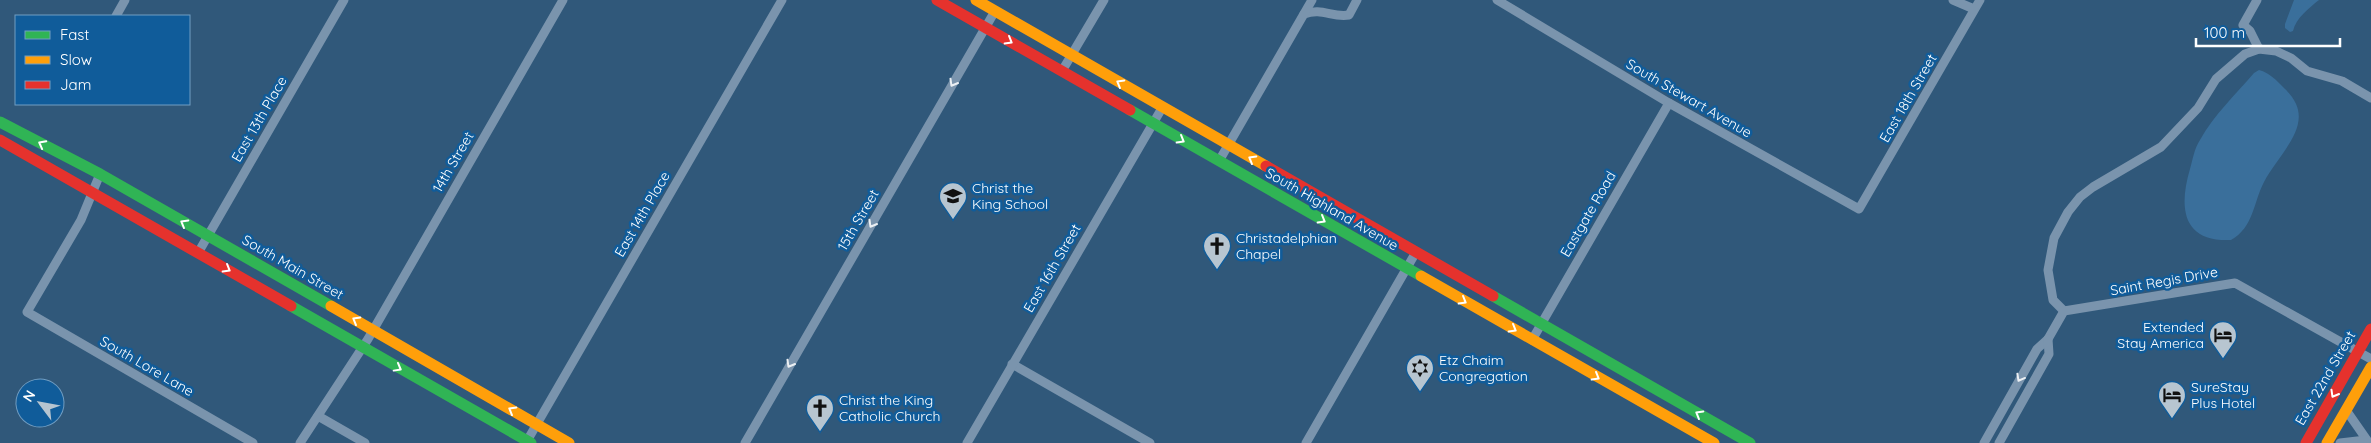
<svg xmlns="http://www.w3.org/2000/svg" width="2371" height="443" font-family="Quicksand,sans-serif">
<rect width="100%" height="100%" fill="#30587a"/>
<!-- water -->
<g fill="#3a6f9b">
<path d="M2294,0H2319C2309,8 2296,18 2293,31L2290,32L2285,28V24Z"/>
<path d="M2259,70C2270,73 2276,80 2284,88C2320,121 2281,150 2264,182C2253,203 2254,227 2231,240C2181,242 2179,206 2190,169C2193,159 2194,149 2200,140C2214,115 2235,95 2254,73Z"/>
</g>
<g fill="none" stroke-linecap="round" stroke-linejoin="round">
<!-- street -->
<g stroke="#7a94ad" stroke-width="9">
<path d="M1497,0L1669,103L1859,209L1980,0"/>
<path d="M1953,0L1974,9"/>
<path d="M2257,0L2243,25L2250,31L2259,49"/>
<path d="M1304,14C1322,7 1332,18 1349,15L1357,0"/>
<path d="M116,16L125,0"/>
<path d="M1062,71L1104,0"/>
<path d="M1219,161L1312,0"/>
<path d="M100,174L81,220L27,312L253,443"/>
<path d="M198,253L344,0"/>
<path d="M2064,311L2053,300L2048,270L2054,238L2068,212L2080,197L2093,187L2161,147L2198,108L2216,79L2245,54L2259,49L2276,51L2291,58L2307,71L2342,81L2371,98"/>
<path d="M1532,340L1669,103"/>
<path d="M1012,364L1150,443"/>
<path d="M2346,410L2369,443"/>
<path d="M318,416L365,443"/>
<path d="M527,441L782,0"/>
<path d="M300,443L368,339L563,0"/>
<path d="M745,443L995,11"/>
<path d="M967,443L1162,108"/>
<path d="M1306,443L1416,252"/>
<path d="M1984,443L2037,349L2048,339L2064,311L2235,283L2371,359"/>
<path d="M1999,443L2049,354L2048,339"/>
<path d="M2340,443L2366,440"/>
</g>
<!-- fast -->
<g stroke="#30b455" stroke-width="11">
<path d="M1130,110L1421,276"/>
<path d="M0,122L100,174L331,306"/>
<path d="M1493,296L1750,443"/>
<path d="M291,306L531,443"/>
</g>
<!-- slow -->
<g stroke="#ff9f0a" stroke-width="11">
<path d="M976,0L1266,166"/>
<path d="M1421,276L1714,443"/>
<path d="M331,306L569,443"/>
<path d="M2327,443L2371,367"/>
</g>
<!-- jam -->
<g stroke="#e5322d" stroke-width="11">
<path d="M937,0L1130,110"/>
<path d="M0,140L291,306"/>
<path d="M1266,166L1493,296"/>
<path d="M2306,443L2371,329"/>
</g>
</g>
<!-- one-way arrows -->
<defs><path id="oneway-chevron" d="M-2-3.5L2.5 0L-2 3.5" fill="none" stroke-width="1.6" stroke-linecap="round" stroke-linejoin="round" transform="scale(1.25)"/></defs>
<g stroke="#fff">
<use href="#oneway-chevron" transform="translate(1009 41) rotate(30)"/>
<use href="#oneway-chevron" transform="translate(1120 83) rotate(-150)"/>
<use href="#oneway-chevron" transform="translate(1181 140) rotate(30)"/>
<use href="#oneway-chevron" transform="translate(42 144) rotate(-152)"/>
<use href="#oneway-chevron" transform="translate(1252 159) rotate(-150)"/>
<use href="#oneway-chevron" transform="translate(1322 220) rotate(30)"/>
<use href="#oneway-chevron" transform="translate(184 223) rotate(-150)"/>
<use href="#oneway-chevron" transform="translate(227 269) rotate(30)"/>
<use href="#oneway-chevron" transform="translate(1463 301) rotate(30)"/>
<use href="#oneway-chevron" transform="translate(356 320) rotate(-150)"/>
<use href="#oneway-chevron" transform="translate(1513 329) rotate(30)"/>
<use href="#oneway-chevron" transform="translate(398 368) rotate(29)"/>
<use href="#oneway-chevron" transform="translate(1596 377) rotate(30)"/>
<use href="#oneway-chevron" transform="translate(2334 394) rotate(120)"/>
<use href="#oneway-chevron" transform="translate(512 410) rotate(-150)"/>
<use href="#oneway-chevron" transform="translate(1699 414) rotate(-150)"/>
</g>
<g stroke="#ebeff3">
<use href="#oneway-chevron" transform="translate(953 83) rotate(120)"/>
<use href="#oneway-chevron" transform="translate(872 224) rotate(120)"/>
<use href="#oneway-chevron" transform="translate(790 364) rotate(120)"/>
<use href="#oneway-chevron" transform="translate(2020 378) rotate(119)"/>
</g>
<!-- icons -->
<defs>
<g id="school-pin" transform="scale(1.4375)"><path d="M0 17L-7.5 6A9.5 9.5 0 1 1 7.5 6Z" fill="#b7c5d0" stroke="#105c9a"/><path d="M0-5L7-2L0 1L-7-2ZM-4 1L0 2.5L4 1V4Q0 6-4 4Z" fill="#111"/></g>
<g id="church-pin" transform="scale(1.4375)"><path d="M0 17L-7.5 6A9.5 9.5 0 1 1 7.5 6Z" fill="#b7c5d0" stroke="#105c9a"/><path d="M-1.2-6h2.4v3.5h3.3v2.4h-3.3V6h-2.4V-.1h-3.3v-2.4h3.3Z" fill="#111"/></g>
<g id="hotel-pin" transform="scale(1.4375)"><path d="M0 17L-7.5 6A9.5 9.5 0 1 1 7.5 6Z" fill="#b7c5d0" stroke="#105c9a"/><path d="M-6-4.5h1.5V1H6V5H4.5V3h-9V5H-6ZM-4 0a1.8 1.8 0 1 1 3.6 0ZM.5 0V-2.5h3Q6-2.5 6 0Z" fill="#111"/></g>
<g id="synagogue-pin" transform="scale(1.4375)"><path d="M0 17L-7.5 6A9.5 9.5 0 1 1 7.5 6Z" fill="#b7c5d0" stroke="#105c9a"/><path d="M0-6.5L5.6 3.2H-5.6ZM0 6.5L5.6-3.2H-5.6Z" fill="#111"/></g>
</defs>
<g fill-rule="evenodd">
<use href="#school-pin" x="953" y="196"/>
<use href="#church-pin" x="1217" y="246"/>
<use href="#hotel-pin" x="2223" y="335"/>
<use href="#synagogue-pin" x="1420" y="368"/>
<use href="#hotel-pin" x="2172" y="395"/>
<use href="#church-pin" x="820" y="408"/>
</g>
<g text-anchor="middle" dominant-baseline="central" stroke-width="5" stroke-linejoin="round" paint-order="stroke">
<!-- street labels -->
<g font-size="14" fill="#fff" stroke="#105c9a">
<text transform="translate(1689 98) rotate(30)">South Stewart Avenue</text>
<text transform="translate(1908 98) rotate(-60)">East 18th Street</text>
<text transform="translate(259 119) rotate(-60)">East 13th Place</text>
<text transform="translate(453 162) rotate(-60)">14th Street</text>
<text transform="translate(1332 209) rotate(30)">South Highland Avenue</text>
<text transform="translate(642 214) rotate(-60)">East 14th Place</text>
<text transform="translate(1588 214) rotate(-60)">Eastgate Road</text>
<text transform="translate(858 220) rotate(-60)">15th Street</text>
<text transform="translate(293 267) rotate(30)">South Main Street</text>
<text transform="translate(1052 268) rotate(-60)">East 16th Street</text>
<text transform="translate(2164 281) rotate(-10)">Saint Regis Drive</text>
<text transform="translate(147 366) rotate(30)">South Lore Lane</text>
<text transform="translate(2325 378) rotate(-60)">East 22nd Street</text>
</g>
<!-- poi labels -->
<g font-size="14" fill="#fff" stroke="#105c9a" text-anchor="start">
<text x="972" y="188">Christ the<tspan x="972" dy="16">King School</tspan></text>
<text x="1236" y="238">Christadelphian<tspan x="1236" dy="16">Chapel</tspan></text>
<text x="2204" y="327" text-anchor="end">Extended<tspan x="2204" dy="16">Stay America</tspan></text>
<text x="1439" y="360">Etz Chaim<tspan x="1439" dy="16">Congregation</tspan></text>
<text x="2191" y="387">SureStay<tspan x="2191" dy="16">Plus Hotel</tspan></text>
<text x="839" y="400">Christ the King<tspan x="839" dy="16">Catholic Church</tspan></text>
</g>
</g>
<!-- legend -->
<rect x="15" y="15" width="175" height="90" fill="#105c9a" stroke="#709dc2"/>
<rect x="25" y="31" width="25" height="8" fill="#30b455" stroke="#709dc2"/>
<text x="60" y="40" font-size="15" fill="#ffffff">Fast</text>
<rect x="25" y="56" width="25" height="8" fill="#ff9f0a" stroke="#709dc2"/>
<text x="60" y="65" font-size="15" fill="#ffffff">Slow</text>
<rect x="25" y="81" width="25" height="8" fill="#e5322d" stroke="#709dc2"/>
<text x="60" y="90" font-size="15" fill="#ffffff">Jam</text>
<!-- north arrow -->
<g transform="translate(40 403) rotate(302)"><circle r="24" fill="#105c9a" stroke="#709dc2"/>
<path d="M0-4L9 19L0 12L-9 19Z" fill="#b7c5d0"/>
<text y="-8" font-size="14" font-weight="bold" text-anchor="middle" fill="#ffffff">N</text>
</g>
<!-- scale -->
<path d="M2196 38v8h144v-8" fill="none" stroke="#ffffff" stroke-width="2.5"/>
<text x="2204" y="38" font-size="15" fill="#ffffff" stroke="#105c9a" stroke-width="4" paint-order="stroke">100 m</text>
</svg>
